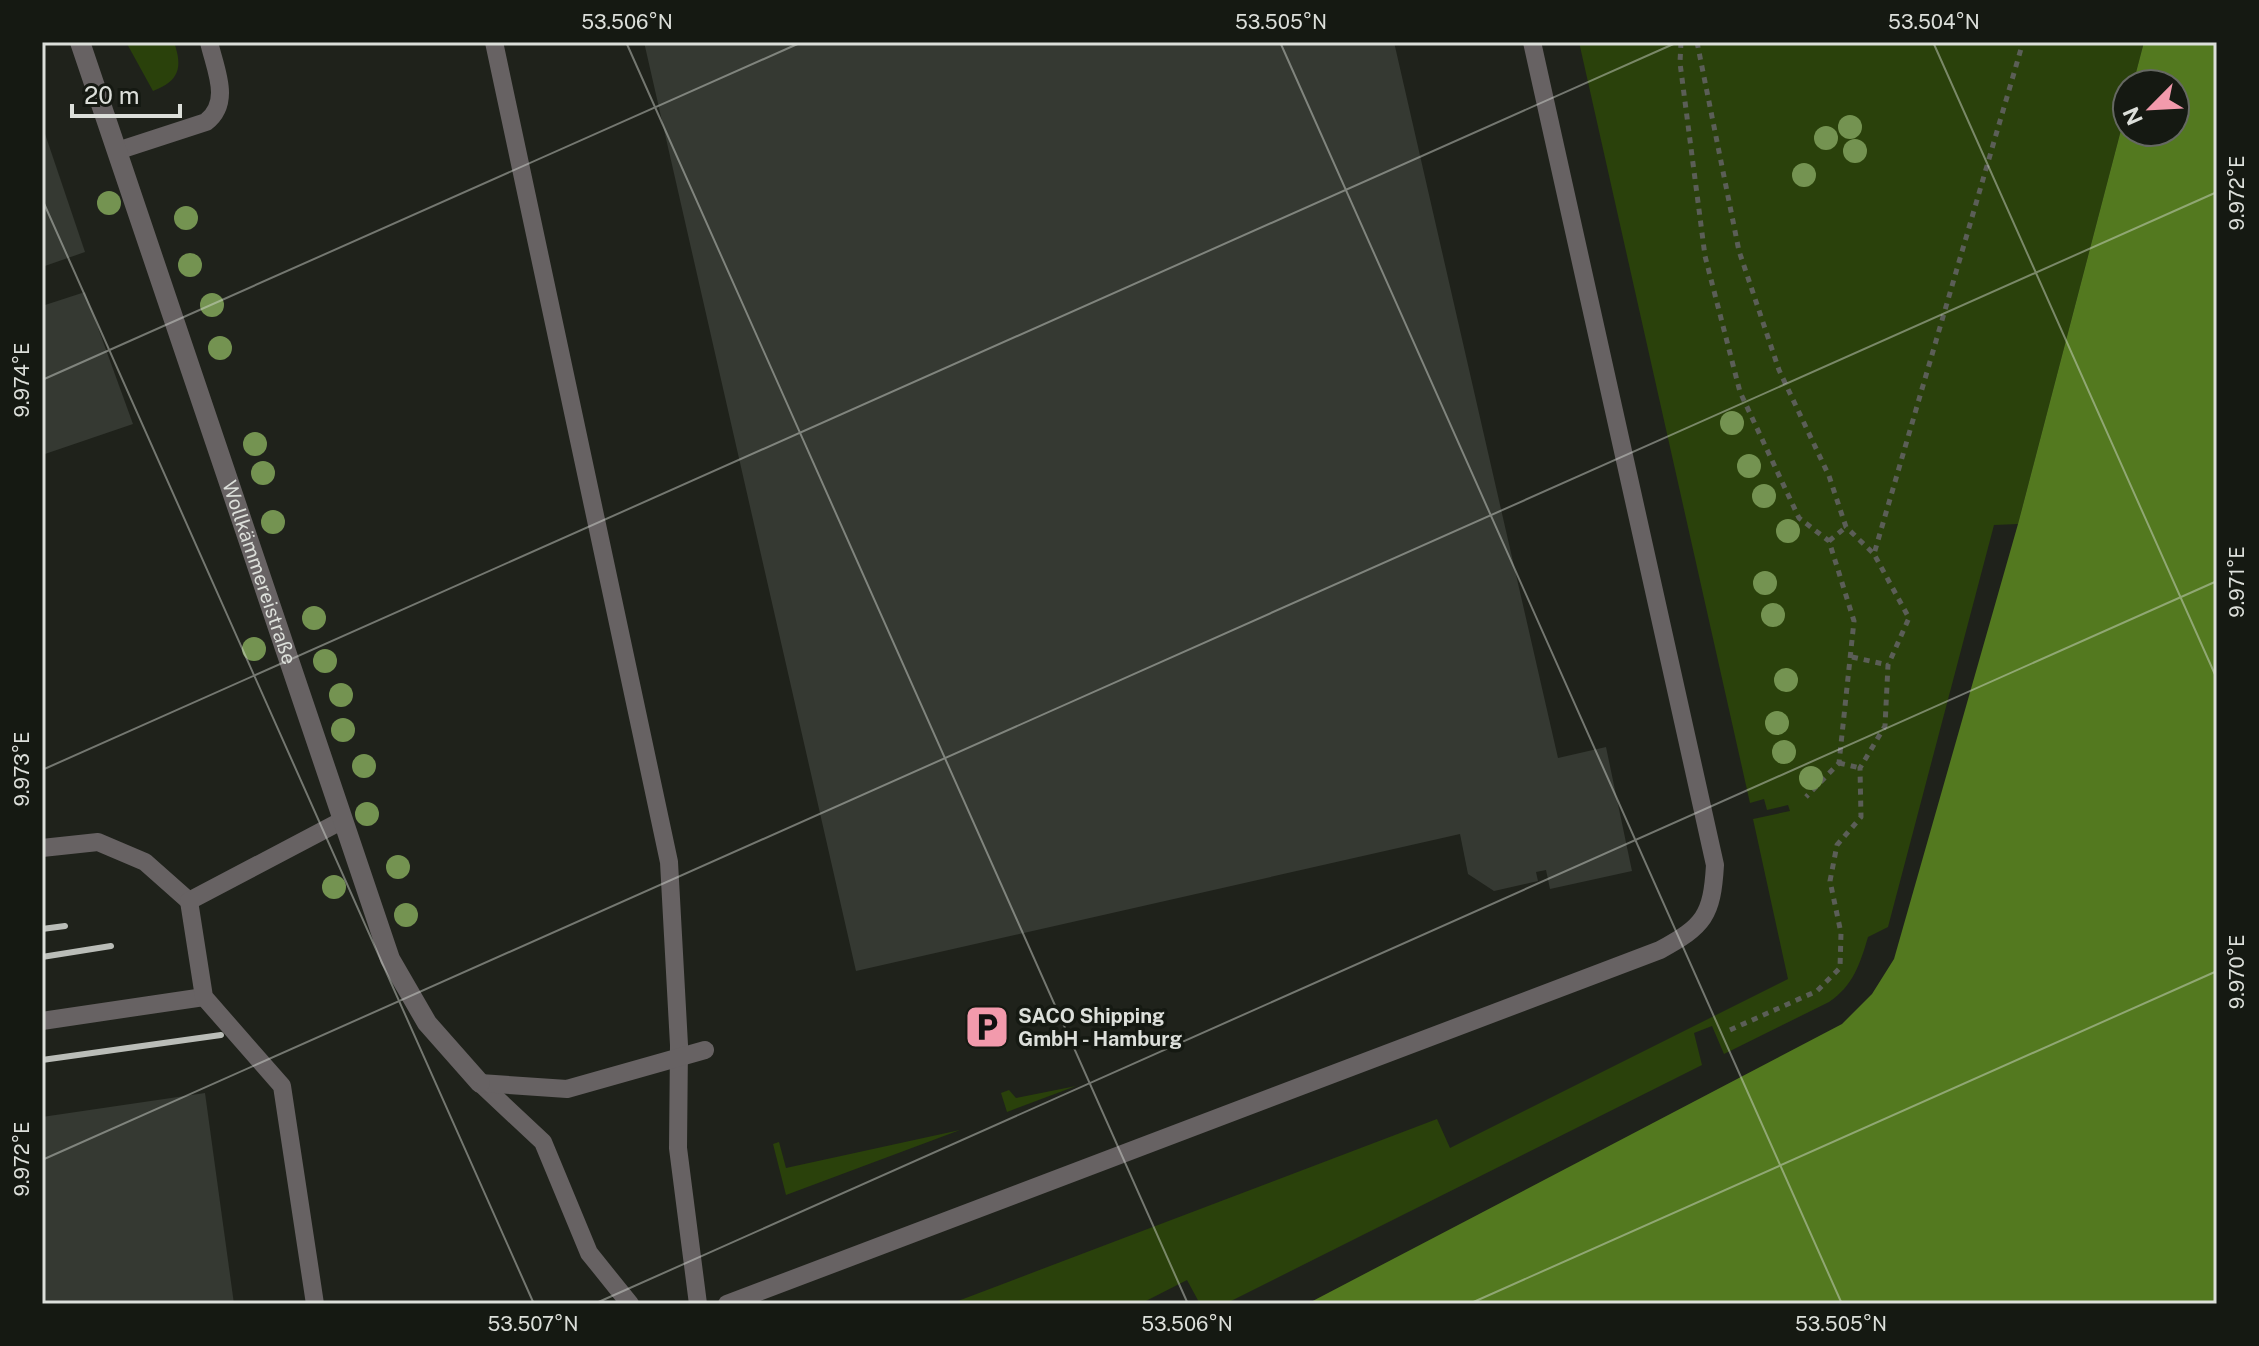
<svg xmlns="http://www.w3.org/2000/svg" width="2259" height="1346" font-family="'Public Sans',sans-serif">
<rect width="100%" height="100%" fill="#1f221b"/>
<!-- green -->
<g fill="#2a410b">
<path d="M126,42H174C183,68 179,81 153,91Z"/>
<path d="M1579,42H2144L2133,84H2127V107L2018,524L1994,525L1888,927L1868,937C1860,964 1853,986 1829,1002L1724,1054L1712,1026L1694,1033L1702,1065L1225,1304H1200L1187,1280L1140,1304H950L1437,1119L1450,1148L1788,979L1753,819L1790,811L1788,805L1767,810L1764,799L1750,803Z"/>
<path d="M1076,1086L1007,1112L1001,1093L1009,1090L1016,1098Z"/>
<path d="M960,1130L786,1195L773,1144L779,1142L786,1168Z"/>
</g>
<!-- water -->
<path fill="#53791f" d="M2144,42H2217V1304H1307L1842,1024L1872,994L1894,959L2018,524L2127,107V132H2175V84H2133Z"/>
<!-- building -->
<g fill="#353932">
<path d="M644,42H1394L1558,758L1606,747L1632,871L1550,889L1546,870L1536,872L1538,881L1494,891L1468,874L1460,834L856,971Z"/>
<path d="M42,125L85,252L42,267Z"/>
<path d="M85,292L133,424L42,455V306Z"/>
<path d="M205,1093L234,1304H42V1117Z"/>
</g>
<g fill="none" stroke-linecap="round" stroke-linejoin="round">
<!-- path -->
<g stroke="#5b5e57" stroke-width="5" stroke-dasharray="6 6" stroke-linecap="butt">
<path d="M1681,42L1680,63L1705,256L1740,392L1799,518L1829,541L1854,621L1839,763L1806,797"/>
<path d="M1697,42L1739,251L1779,370L1829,476L1846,527L1874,554"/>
<path d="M1829,541L1846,527"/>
<path d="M1852,657L1888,665"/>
<path d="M1839,763L1860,768"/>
<path d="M1730,1030L1817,991L1840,968L1841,933L1830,881L1837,845L1861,817L1860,768L1885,726L1888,665L1909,618L1874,554L2023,42"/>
</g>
<!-- service -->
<g stroke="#676263" stroke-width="18">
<path d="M494,42L669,862L679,1045L678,1148L698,1304"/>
<path d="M117,151L206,122C232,102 215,69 209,42"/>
<path d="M42,848L98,842L145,862L189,901"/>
<path d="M42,1021L204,997"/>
<path d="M480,1083L543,1142L589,1253L630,1304"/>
<path d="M480,1083L567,1089L705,1050"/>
<path d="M315,1304L282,1086L204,997L189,901L343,820"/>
<path d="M727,1304L1660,950C1704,926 1712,916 1715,865L1532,42"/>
</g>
<!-- minor -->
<path stroke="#676263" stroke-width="20" id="s1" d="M80,42L390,959L427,1023L480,1083"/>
<!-- rail -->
<g stroke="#babdb8" stroke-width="6">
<path d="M42,929L65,926"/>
<path d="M42,957L111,946"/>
<path d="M42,1060L221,1035"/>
</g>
</g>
<!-- trees -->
<g fill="#749351">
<circle cx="1850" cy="127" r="12"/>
<circle cx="1826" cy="138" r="12"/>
<circle cx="1855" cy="151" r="12"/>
<circle cx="1804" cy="175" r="12"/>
<circle cx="109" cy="203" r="12"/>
<circle cx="186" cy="218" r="12"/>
<circle cx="190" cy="265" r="12"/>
<circle cx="212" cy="305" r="12"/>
<circle cx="220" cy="348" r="12"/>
<circle cx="1732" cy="423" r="12"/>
<circle cx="255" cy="444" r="12"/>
<circle cx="1749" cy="466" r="12"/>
<circle cx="263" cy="473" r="12"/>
<circle cx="1764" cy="496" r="12"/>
<circle cx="273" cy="522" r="12"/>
<circle cx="1788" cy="531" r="12"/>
<circle cx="1765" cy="583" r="12"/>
<circle cx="1773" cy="615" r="12"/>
<circle cx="314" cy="618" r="12"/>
<circle cx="254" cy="649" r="12"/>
<circle cx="325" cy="661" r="12"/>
<circle cx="1786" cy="680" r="12"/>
<circle cx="341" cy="695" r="12"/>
<circle cx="1777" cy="723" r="12"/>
<circle cx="343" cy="730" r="12"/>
<circle cx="1784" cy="752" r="12"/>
<circle cx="364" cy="766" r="12"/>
<circle cx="1811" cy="778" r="12"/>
<circle cx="367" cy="814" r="12"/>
<circle cx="398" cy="867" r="12"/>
<circle cx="334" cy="887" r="12"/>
<circle cx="406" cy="915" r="12"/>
</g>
<!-- ticks -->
<path fill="none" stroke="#dcdfda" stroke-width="2" stroke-opacity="0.45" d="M626,42L1188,1304M1280,42L1842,1304M1933,42L2217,679M42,199L534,1304M42,380L802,42M42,770L1678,42M42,1160L2217,192M594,1304L2217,581M1469,1304L2217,971"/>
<!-- icons -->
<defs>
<g id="parking-square" transform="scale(2.3)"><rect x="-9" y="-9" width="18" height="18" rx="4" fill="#f29aac" stroke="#151912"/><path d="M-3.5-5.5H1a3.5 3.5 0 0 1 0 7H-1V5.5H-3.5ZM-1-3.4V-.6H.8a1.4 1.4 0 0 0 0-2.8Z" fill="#111"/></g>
</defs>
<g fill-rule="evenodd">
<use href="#parking-square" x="987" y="1027"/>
</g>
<g text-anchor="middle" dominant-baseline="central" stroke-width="7" stroke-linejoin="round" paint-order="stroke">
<!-- street labels -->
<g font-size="20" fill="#dcdfda" stroke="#151912">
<text stroke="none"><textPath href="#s1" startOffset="560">Wollkämmereistraße</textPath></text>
</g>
<!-- poi labels -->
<g font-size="20" font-weight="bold" fill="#dcdfda" stroke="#151912" text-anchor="start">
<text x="1018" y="1016">SACO Shipping<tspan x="1018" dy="23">GmbH - Hamburg</tspan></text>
</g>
</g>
<!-- border -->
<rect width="2259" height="1346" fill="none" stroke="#151912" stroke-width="88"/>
<!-- north arrow -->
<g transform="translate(2151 108) rotate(246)"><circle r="38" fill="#151912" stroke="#656862" stroke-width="2"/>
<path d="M0-6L14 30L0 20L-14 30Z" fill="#f29aac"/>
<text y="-12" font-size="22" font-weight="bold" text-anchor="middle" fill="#dcdfda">N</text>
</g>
<!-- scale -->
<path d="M72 104v12h108v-12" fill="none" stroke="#dcdfda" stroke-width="4"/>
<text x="84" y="104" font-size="24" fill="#dcdfda" stroke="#151912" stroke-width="6" paint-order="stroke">20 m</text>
<rect x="44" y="44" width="2171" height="1258" fill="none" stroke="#dcdfda" stroke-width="3"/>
<g font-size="20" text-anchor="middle" fill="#dcdfda">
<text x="627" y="29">53.506°N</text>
<text x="1281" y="29">53.505°N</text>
<text x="1934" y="29">53.504°N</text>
<text transform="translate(2237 193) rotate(-90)" y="7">9.972°E</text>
<text transform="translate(22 380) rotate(-90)" y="7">9.974°E</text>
<text transform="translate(2237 582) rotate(-90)" y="7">9.971°E</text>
<text transform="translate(22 769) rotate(-90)" y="7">9.973°E</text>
<text transform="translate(2237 972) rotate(-90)" y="7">9.970°E</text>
<text transform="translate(22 1159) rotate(-90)" y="7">9.972°E</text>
<text x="533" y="1331">53.507°N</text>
<text x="1187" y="1331">53.506°N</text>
<text x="1841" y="1331">53.505°N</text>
</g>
</svg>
